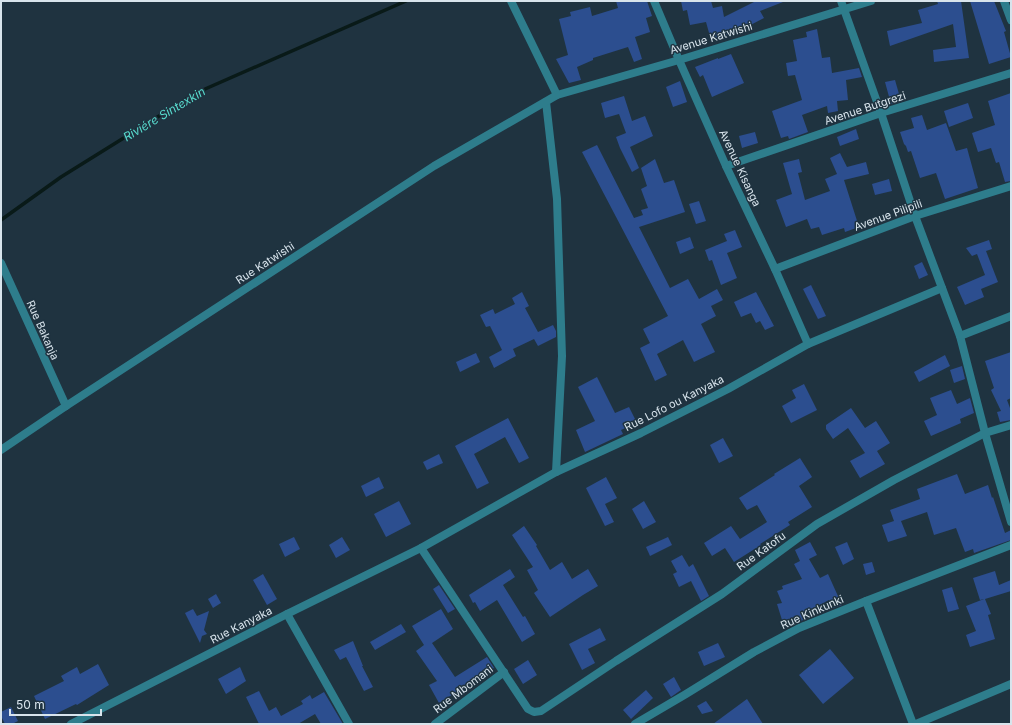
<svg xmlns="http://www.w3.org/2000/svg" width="1012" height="725" font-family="Inter,sans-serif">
<rect width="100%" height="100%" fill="#1f3340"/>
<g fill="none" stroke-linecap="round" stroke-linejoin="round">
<!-- stream -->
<path stroke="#091a18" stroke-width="3.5" d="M1,220L61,177L196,93L406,1"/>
</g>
<!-- building -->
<g fill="#2c4e8f">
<path d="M616,1H647L652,16L646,18L650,32L635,37L642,59L634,62L628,47L593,58V60L577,67L581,80L569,83L556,59L568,55L559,19L571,16L570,12L590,7L592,16L618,8Z"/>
<path d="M681,1H711L713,8L722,6L724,17L756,1H783V2L760,11L764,18L733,34L711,40L706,22L690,25L687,10L683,11Z"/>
<path d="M937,1H961L969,58L934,62L933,50L956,47L953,24L890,46L887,31L922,23L918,10L938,4Z"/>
<path d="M970,1H994L1006,31L1004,32L1011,57L989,64Z"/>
<path d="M817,29L822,58L830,57L832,73L859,68L862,77L846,80L848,100L837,101L838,111L828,113L827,106L802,115L808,132L789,139L788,136L781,138L772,111L802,100L795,75L788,76L786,63L797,61L793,40L807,37L806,32Z"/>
<path d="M731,54L744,83L712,97L703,75L700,77L695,67L718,58V59Z"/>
<path d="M895,80L901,101L891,104L885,82Z"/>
<path d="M680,81L687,102L673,107L666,87Z"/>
<path d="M1011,93V181L1005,182L999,162L996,163L991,148L978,152L972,133L995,125L988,101Z"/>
<path d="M624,96L632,121L645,116L653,136L630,147L639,168L632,172L620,148L616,137L626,133L619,114L605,118L601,103Z"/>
<path d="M968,103L973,118L949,127L944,111Z"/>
<path d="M922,115L927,130L946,123L956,151L967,148L978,188L945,199L936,173L920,178L911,151L908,152L906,146L904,144L900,132L914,128L911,118Z"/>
<path d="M856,129L859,139L840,146L837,137Z"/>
<path d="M755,132L758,143L742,148L739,136Z"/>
<path d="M597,145L634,218L643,215L641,210L648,208L641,189L647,186L641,168L655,159L664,183L674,180L685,212L639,227L670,288L688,279L699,299L717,289L723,300L711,306L716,316L701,324L715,352L694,362L683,340L657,354L667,375L655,381L640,348L650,343L643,329L668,316L582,152Z"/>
<path d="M840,153L847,167L866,162L869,174L844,180L859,227L845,232L844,228L822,235L819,227L811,229L807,219L786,227L776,200L792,194L783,163L799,159L802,172L798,173L805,200L830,191L825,179L837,174L830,158Z"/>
<path d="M889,179L892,191L875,195L872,184Z"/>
<path d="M699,201L706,221L696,224L689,204Z"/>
<path d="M735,230L742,247L727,253L737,278L721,285L712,260L709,261L705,250L727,241L724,234Z"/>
<path d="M690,237L694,248L680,254L676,242Z"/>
<path d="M989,240L992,249L986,251L998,282L981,289L984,297L965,305L957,287L985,275L977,254L972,256L966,248Z"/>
<path d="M922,262L928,275L919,279L914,266Z"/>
<path d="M811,285L826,316L818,319L803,289Z"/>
<path d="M522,292L529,306L525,308L538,332L553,325L556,331V337L538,346L534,339L513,349L516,356L494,368L489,357L502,350L490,326L486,327L480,315L493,309L495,314L515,304L512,298Z"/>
<path d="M756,292L774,326L765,330L760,321L756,323L751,313L741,317L734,302Z"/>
<path d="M1011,352V398L1007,400L1010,408H1011V420L1000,422L997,412L1001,411L991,390L994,388L985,361Z"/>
<path d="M476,353L480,362L460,372L456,362Z"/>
<path d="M945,355L950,366L919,382L914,372Z"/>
<path d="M962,366L965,379L954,383L950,370Z"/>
<path d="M597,377L615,413L629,407L637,423L621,430L623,434L585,452L576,430L595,421L578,387Z"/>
<path d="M804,384L817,410L791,423L782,406L796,398L792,390Z"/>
<path d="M951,390L957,404L970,398L974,413L960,419L961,423L931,436L924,421L937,415L930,398Z"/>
<path d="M851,408L865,428L876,421L890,443L877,451L885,464L860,478L850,461L865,453L848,428L833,439L826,429V425Z"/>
<path d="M508,418L529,458L519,463L505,437L474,454L489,483L477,489L455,446Z"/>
<path d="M723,438L733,456L719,463L710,445Z"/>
<path d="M439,454L443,463L427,470L423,462Z"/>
<path d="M800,458L812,477L799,486L812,507L788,522L790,525L760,544L761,545L734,562L725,548L712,556L704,543L731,526L740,539L767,522L757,505L747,510L739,498L775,475L774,474Z"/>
<path d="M957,474L965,494L988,485L992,498L993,497L1005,533L1011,530V540L974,553L973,549L965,552L956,528L934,535L927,512L901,521L907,536L888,542L882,525L894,521L890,510L920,499L917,489Z"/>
<path d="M379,477L384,488L366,497L361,486Z"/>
<path d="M606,477L617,498L605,504L614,522L605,526L586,488Z"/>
<path d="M399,501L411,524L386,537L374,514Z"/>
<path d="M644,501L656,522L643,529L632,509Z"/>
<path d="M524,526L537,545L536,546L550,570L562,562L572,579L588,569L598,586L583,595L550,617L534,593L538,590L527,570L533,567L512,535Z"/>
<path d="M294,537L300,549L285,557L279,544Z"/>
<path d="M342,537L350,550L336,558L329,545Z"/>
<path d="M668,537L672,545L650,556L646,547Z"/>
<path d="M810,542L817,555L809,559L820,578L828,574L842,605L833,608L829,600L804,613L806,619L787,626L785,619L782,620L777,604L782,603L777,591L783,589L782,586L802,579L794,564L800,561L795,550Z"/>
<path d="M847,542L854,559L843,565L835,547Z"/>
<path d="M682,555L689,567L693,564L709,596L701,601L691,581L679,587L673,574L677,572L671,561Z"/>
<path d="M872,562L875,572L866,575L863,564Z"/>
<path d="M510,569L515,577L503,585L523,617L525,616L535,634L522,642L497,600L480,611L475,602L473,603L469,595Z"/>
<path d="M995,571L999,585L1011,580V591L985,599L991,614L988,615L995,639L970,647L966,635L976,631L966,606L984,599L980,600L973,578Z"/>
<path d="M263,574L277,599L267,605L253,580Z"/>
<path d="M439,585L455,609L448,613L433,589Z"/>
<path d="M952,587L959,609L948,612L942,590Z"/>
<path d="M216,594L221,603L213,608L208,599Z"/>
<path d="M193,609L197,616L209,611L204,630L207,634L202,636L200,643L185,613Z"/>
<path d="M441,609L453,629L432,643L455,677L487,657L494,668L439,703L429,685L437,681L416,651L424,645L412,626Z"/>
<path d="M401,624L406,632L375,650L370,642Z"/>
<path d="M600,628L606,640L588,649L595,663L582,670L569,644Z"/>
<path d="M353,641L363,666H362L373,687L364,691L346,657L340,660L334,650Z"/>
<path d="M718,643L725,657L704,666L698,652Z"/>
<path d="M830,649L854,678L823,704L799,675Z"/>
<path d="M528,660L537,675L523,684L514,669Z"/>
<path d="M98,664L109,685L77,705L76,704L45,719L34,696L64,681L61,676L77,667L80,674Z"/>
<path d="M240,667L246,681L226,694L218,679Z"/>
<path d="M674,677L681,690L671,697L663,684Z"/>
<path d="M646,690L653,698L631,719L623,710Z"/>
<path d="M259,691L269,711L276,707L281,716L303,704L301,701L310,695L312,699L324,692L343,724H321L315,714L298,724H259L246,697Z"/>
<path d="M747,699L763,724H713Z"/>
<path d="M706,701L713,711L702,714L697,706Z"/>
<path d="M11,707L18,721L12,724H5L1,716V712Z"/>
</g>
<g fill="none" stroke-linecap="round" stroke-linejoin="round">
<!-- minor -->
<g stroke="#2e7d8c" stroke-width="8">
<path d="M511,1L557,95"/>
<path d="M654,1L679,60L726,166L775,269L808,344"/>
<path d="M841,1L881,113L915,216L960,336L985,433L1011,522"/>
<path d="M1004,1L1011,20"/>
<path d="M546,102L557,199L562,356L556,472"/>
<path d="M726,166L881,113L1011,73"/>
<path d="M1,263L66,406"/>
<path d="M775,269L915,216L1011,186"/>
<path d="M960,336L1011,316"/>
<path d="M1,450L66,406L434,166L557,95L679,60L871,1"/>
<path d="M421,548L528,709L534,712L541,711L616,661L722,594L817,524L894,480L985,433L1011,425"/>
<path d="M866,601L913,724"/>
<path d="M287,614L349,724"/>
<path d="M71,724L287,614L421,548L556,472L641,433L728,389L808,344L942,288"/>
<path d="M435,724L504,672"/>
<path d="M635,724L686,694L754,652L799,628L866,601L1011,545"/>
<path d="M916,724L1011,684"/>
</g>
</g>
<g text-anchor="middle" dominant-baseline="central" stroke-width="3" stroke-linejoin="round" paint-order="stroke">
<!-- street labels -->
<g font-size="11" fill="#d8e4ec" stroke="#1f3340">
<text transform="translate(711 38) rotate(-17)">Avenue Katwishi</text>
<text transform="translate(865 108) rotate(-18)">Avenue Butgrezi</text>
<text transform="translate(740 168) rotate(65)">Avenue Kisanga</text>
<text transform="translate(888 215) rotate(-20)">Avenue Pilipili</text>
<text transform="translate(265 263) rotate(-33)">Rue Katwishi</text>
<text transform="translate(43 330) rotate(66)">Rue Bakanja</text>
<text transform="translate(674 403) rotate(-27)">Rue Lofo ou Kanyaka</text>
<text transform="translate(761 551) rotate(-36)">Rue Katofu</text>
<text transform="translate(812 612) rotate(-24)">Rue Kinkunki</text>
<text transform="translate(241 625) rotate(-27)">Rue Kanyaka</text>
<text transform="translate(463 689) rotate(-37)">Rue Mbomani</text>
</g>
<!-- water labels -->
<g font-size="12" font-style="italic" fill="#58dbce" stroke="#1f3340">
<text transform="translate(164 114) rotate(-31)">Riviére Sintexkin</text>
</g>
</g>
<!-- border -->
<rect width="1012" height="725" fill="none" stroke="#d8e4ec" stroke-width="4"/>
<!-- scale -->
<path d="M10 709v6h91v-6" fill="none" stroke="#d8e4ec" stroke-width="2"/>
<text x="16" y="709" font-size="12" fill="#d8e4ec" stroke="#1f3340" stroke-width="3" paint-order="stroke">50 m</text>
</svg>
